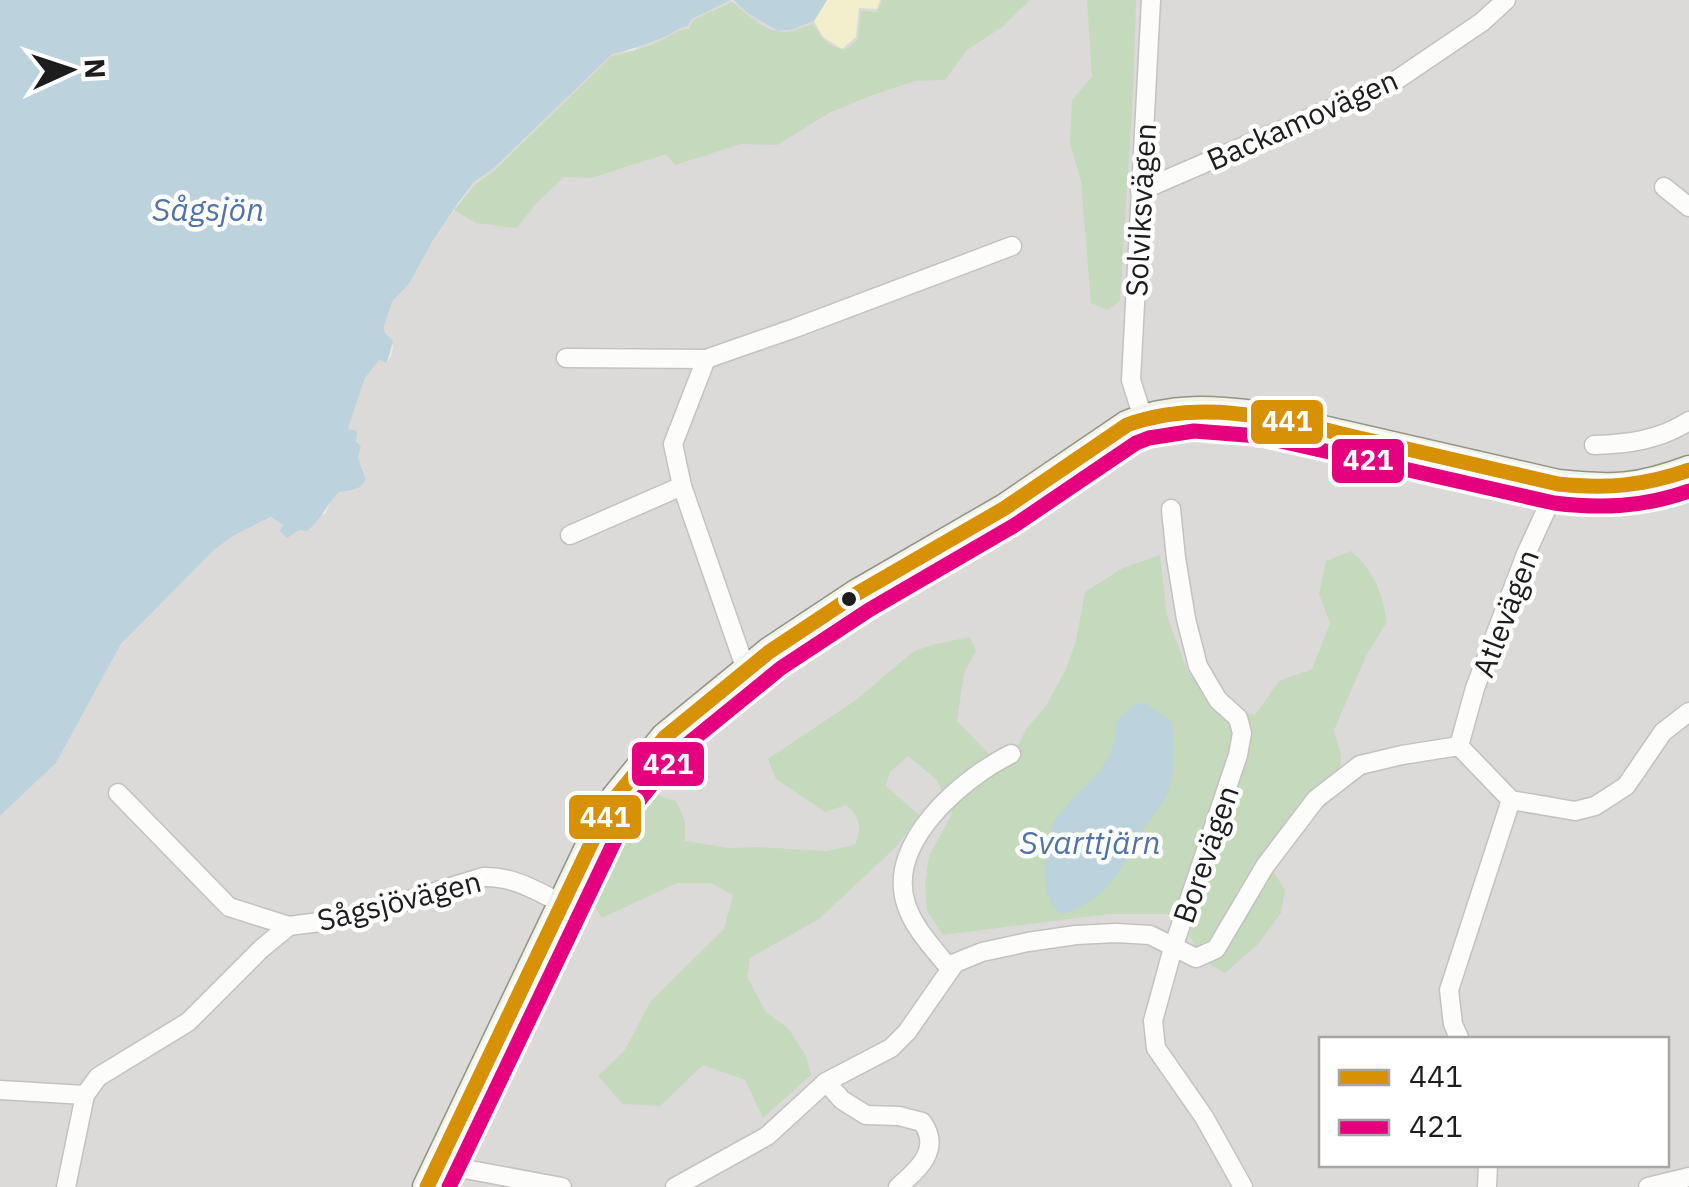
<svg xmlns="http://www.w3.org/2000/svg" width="1689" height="1187" font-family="'IBM Plex Sans',sans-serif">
<rect width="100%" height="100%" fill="#ecebe6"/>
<!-- residential -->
<path fill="#dbdad8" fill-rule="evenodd" d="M731,0L778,31L791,30L814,21L827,0H1689V1187H0V816L56,763L121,644L213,551L233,536L272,517L283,525L325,514L332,499L339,492L355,491L366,478L358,458L361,447L348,429L365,378L379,359L387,363L391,356L393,346L385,333L384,327L392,302L409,284L432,242L474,182L493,169L612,53L634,50L647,42L664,37L678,28L688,26L692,19ZM1322,1040H1666V1164H1322Z"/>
<!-- forest -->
<g fill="#c5d9bd">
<path d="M882,0H1030L1002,27L967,50L945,80L915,81L875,94L829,113L777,145L741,144L675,165L666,154L591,178L564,177L534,206L517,228L476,223L454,210L476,184L494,171L612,56C630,53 648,47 664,39C674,34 677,30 689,29L693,20L732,2C745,12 764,31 781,32C792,33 803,27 813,24C821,37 828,47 845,50L858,39L861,11L877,12Z"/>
<path d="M1087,0H1136V3L1133,95L1120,301L1108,310L1091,303L1081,181L1070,144L1072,100L1092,77Z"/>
<path d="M1351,551C1374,571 1382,592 1387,622L1367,654L1334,730L1341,755L1340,769L1310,794L1264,857L1285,890L1281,913L1258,944L1225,973L1204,961L1189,935L1168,914H1108L943,935L927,911L925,886L929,856L952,814L937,780L908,756L890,772L886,786L919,815L897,846L819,919L750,958L747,977L766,1012L788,1028L806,1056L811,1075L763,1118L745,1080L703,1065L660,1106L623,1104L598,1076L625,1050L650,1002L724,929L733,895L711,883H677L602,918L585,891L610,836L641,790L676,801L685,821V841L730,848L759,847L826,851L855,845C862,827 861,818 846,805L825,812L776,779L768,759L856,700L914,651L933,645L969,637L976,651L964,673L957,721L989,754L1013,756L1026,729L1046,706L1066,669L1076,641L1085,592L1123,568L1160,555L1167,616L1187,670L1213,706L1255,715L1279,681L1312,669L1330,623L1319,594L1326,561Z"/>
</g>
<!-- sand -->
<path fill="#f3efcc" d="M827,0H880L877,9L859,8L856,37L842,49L823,37L814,21Z"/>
<!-- water -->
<g fill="#bcd2dc">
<path d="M0,0H731L692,19L688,26C678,28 673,33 664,37C648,44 629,50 612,54L493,169L474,182L459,202L432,242L409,284L392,302L384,327L385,333L393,341L387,363L379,360L365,378L348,429L357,431L356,441L361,446L358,458L366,479C359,491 352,491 339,492C326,505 323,518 307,531L299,530L287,538L280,531L283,525L271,517L233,536L213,551L121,644L56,763L0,816Z"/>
<path d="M733,0H827L814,21L791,30L778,31L749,14Z"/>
<path d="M1145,703L1172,721C1174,741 1176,772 1168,792C1163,806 1150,819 1142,831C1118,872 1111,897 1063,914C1058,911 1055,909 1052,904C1041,886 1044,837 1056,819C1079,785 1118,770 1116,722L1134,705Z"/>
</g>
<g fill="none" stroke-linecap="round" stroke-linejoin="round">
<!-- street casing -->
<g stroke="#c3c2c0" stroke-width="21">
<g id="street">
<path d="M1664,187L1689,207"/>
<path d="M1140,191L1395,81L1482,22L1506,0"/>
<path d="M566,358L706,359"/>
<path d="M1143,418L1131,380L1151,0"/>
<path d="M1594,445C1629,444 1659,440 1689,421"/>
<path d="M1171,509L1176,558L1186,619L1198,666L1218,700L1238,718L1242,733L1238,755L1173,948L1153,1021L1156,1048L1204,1117L1243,1187"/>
<path d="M570,535L682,486"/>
<path d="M746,670L682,486L673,444L706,359L795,328L1012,246"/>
<path d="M1459,746L1475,688L1526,554L1558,484"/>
<path d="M118,793L229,907L289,926"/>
<path d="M950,969C934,949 914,929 906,904C886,842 963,778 1011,754"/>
<path d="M1460,1040L1453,1024L1449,990L1511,800"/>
<path d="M826,1082L842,1100L866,1115L899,1116L922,1122C942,1149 918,1170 898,1187"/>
<path d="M0,1090L85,1095"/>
<path d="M440,1159L459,1168L562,1187"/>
<path d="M66,1187L85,1095L98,1077L188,1022L261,949L289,926L350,918L483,877C514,876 536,891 563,904"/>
<path d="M675,1187L767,1136L826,1082L891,1048L907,1032L955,963L982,952L1028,942L1076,935L1116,933L1150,935L1196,958L1216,949L1265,866L1316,799L1360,765L1402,755L1459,746L1511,800L1575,811L1595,806L1626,786L1663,732L1689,712"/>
<path d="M1487,1187L1488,1164"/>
<path d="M1648,1187L1689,1177"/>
</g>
</g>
<!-- secondary casing -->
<g stroke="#919480" stroke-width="31">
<path id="secondary" d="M427,1187L598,829L616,797L665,737L769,652L858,593L1005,508L1127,425C1171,406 1216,410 1262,416L1558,484C1612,490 1638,489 1689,470"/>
</g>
<!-- street -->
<use href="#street" stroke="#fcfcfb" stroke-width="18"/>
<!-- secondary -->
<use href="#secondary" stroke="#f1f3ea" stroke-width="28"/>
<!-- bus-1 casing -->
<g stroke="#fff" stroke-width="22">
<path id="bus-1" d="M427,1187L598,829L616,797L665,737L769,652L858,593L1005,508L1127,425C1210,395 1295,424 1377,442C1437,456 1498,470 1558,484C1607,489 1643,486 1689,470"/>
</g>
<!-- bus-2 casing -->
<g stroke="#fff" stroke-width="22">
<path id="bus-2" d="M449,1187L616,838L633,808L679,751L781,668L869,610L1015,525L1136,443L1149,438L1194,431L1259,436L1554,503C1601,509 1644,507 1689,491"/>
</g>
<!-- bus-1 -->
<use href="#bus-1" stroke="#d69104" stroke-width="15"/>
<!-- bus-2 -->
<use href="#bus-2" stroke="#e5007d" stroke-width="15"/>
</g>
<!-- markers -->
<circle fill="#1d1d1d" stroke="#fff" stroke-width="4" cx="849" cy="599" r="9"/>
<g text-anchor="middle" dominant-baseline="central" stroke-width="9" stroke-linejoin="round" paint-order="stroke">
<!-- street labels -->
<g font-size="30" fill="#1d1d1d" stroke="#fff">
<text transform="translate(1302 119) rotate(-24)">Backamovägen</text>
<text transform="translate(1140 210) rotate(-87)">Solviksvägen</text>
<text transform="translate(1505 613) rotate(-69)">Atlevägen</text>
<text transform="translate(1205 854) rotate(-71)">Borevägen</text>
<text transform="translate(399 900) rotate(-14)">Sågsjövägen</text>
</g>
<!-- water labels -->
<g font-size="32" font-style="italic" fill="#5273a5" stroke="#fff">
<text x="208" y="209">Sågsjön</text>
<text x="1090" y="842">Svarttjärn</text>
</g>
</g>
<g stroke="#fff" stroke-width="4">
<rect x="1249" y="398" width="76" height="48" rx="10" fill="#d69104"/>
<rect x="1330" y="437" width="76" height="48" rx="10" fill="#e5007d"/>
<rect x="630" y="740" width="76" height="48" rx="10" fill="#e5007d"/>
<rect x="567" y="793" width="76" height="48" rx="10" fill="#d69104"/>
</g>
<g font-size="28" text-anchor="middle" font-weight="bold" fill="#fff">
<text x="1287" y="431">441</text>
<text x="1368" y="470">421</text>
<text x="668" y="774">421</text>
<text x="605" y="827">441</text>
</g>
<!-- legend -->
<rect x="1319" y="1037" width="350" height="130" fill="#ffffff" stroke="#a5a5a5" stroke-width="2.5"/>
<rect x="1339" y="1070" width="50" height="15" fill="#d69104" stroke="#a5a5a5" stroke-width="2.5"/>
<text x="1409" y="1087" font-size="30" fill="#1d1d1d">441</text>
<rect x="1339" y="1120" width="50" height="15" fill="#e5007d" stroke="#a5a5a5" stroke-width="2.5"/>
<text x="1409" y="1137" font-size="30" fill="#1d1d1d">421</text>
<!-- north arrow -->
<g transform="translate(70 70) rotate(87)" stroke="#ffffff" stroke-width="8" paint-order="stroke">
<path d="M0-8L18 38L0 25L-18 38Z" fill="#1d1d1d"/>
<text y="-15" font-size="28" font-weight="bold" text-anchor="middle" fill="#1d1d1d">N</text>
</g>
</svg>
